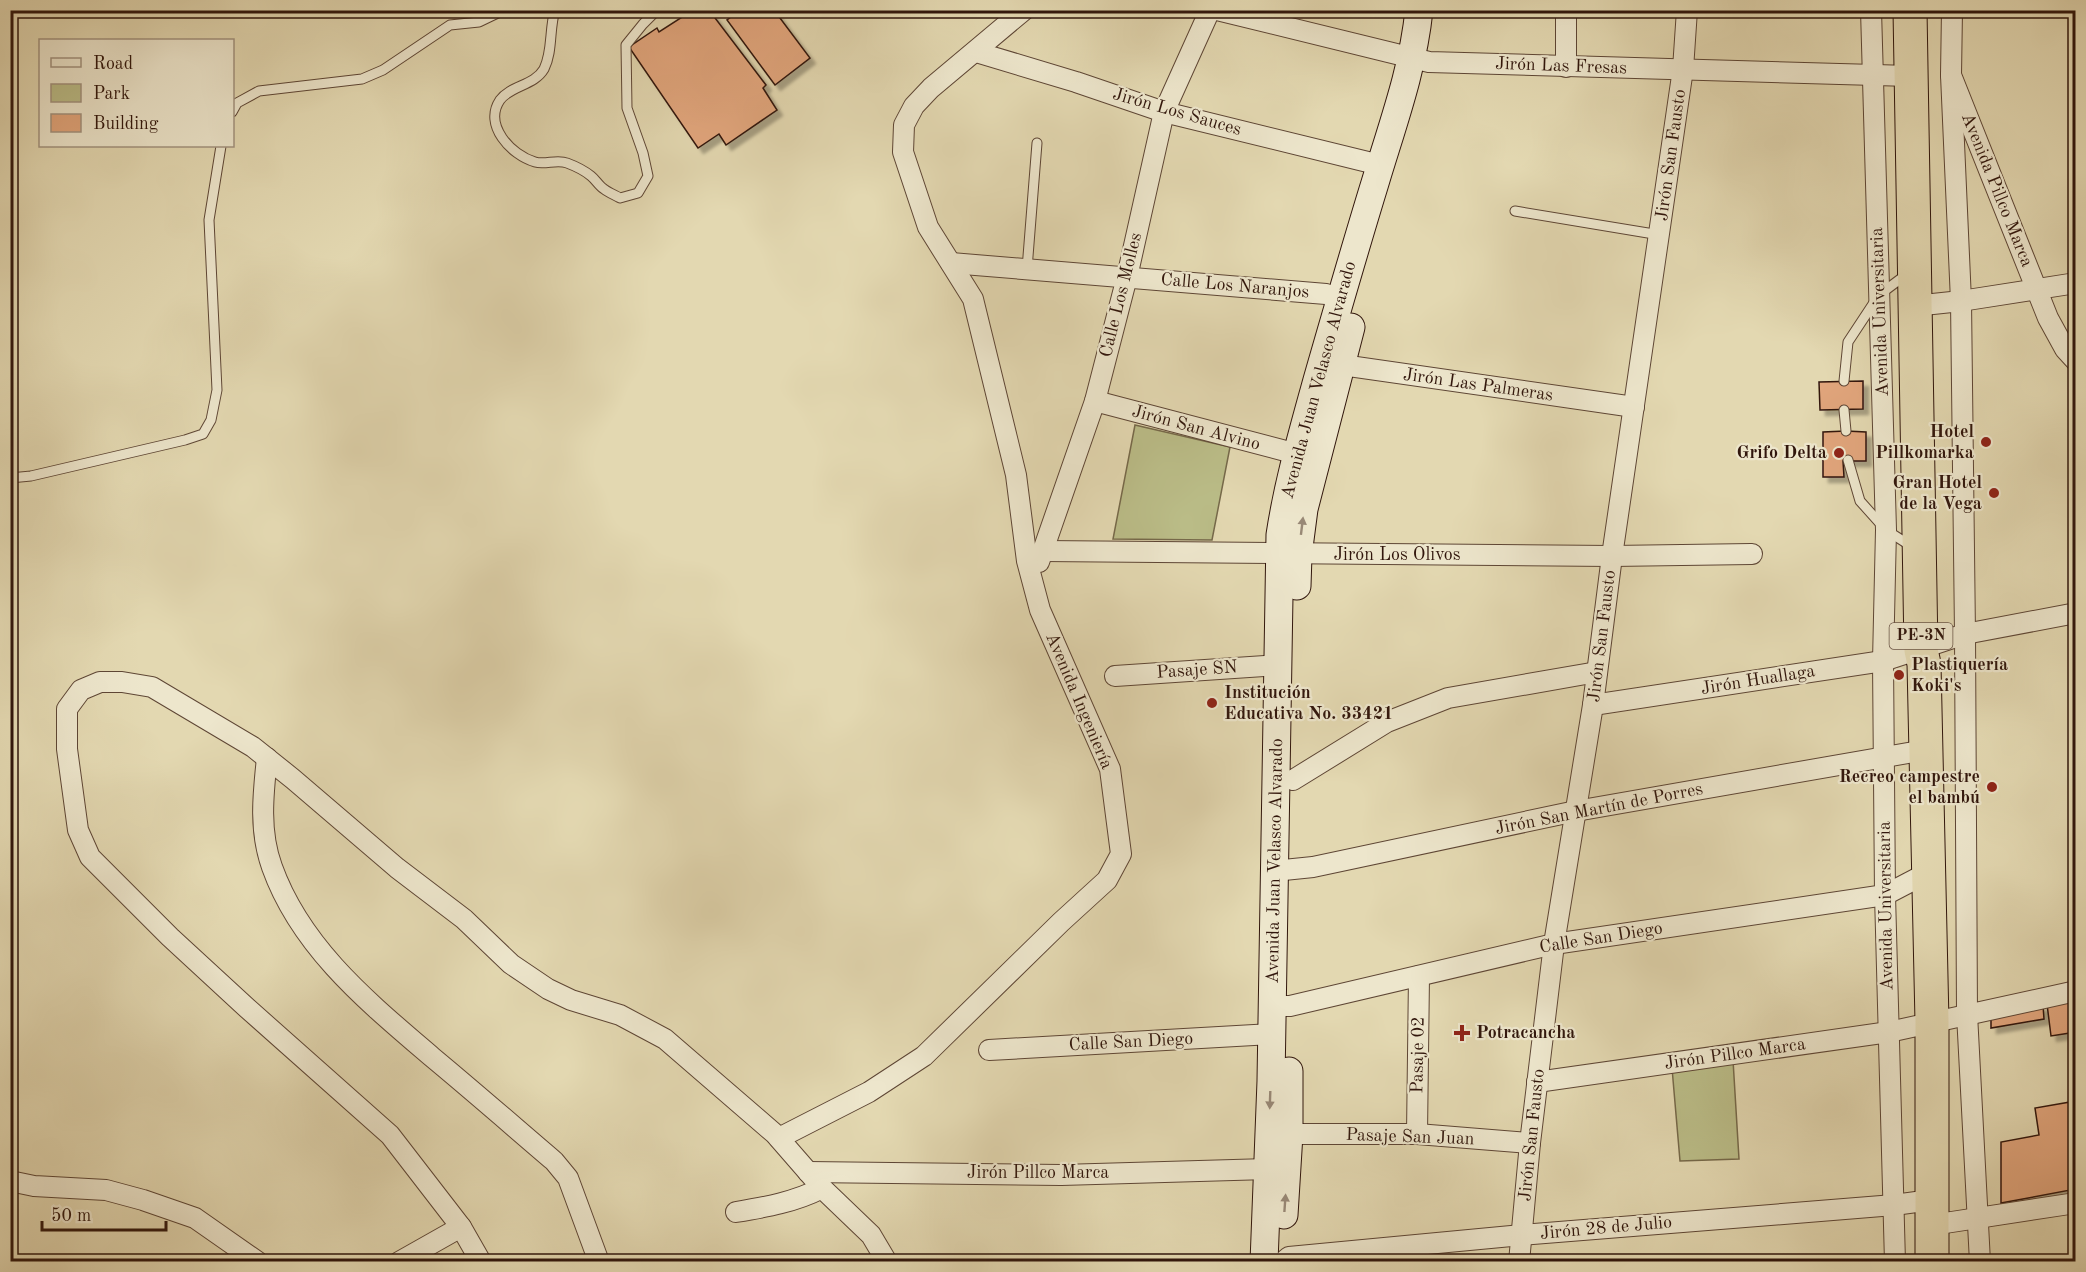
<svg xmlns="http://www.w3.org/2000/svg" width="2086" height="1272" font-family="'Old Standard TT',serif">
<defs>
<filter id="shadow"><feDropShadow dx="5.5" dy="5.5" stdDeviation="1.5" flood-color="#0004"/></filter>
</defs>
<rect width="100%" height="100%" fill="#e3d8b1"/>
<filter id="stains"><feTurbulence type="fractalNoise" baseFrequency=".00333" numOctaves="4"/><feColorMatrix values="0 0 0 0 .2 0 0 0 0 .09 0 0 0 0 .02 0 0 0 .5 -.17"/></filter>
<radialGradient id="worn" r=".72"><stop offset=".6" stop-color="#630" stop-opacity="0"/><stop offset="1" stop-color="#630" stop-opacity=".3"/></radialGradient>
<!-- green -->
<g fill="#babc87" stroke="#76694a" stroke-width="1.5">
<path d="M1135,425L1230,447L1212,540L1113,539Z"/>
<path d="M1733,1060L1739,1159L1680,1161L1672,1068Z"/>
</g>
<!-- building -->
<g fill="#e1a57b" stroke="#31160c" stroke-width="1.5" filter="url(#shadow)">
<path d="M693,10H709L766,85L763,88L777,110L726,145L719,134L698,148L629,47L657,28L659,32Z"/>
<path d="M740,10H774L810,58L775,85L727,20Z"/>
<path d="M1863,381V409L1820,410L1819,382Z"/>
<path d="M1846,431L1866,432V461H1843L1844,477H1823V432Z"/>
<path d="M2076,998V1032L2051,1036L2047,1004Z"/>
<path d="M2043,1005L2044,1019L1991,1028V1015Z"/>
<path d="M2076,1101V1189L2001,1203V1142L2039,1135L2035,1108Z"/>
</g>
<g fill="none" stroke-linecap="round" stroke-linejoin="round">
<!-- lane casing -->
<g stroke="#5e4635" stroke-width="11">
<g id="lane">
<path d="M555,10C549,29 553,51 544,69C534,86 511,85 500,100C483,125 511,155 535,162C545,165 557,159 567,163C575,166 585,171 591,176C596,180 599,186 604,189C609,193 615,195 620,198L638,193L648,176L643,153L627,108L626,45L643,24L657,10"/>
<path d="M232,112L237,103L259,91L362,79L383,70L450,25L479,22L504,10"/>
<path d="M1515,211L1660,235"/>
<path d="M1027,269L1037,143"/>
<path d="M1844,381L1848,342L1879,295L1907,274"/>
<path d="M1844,410L1846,431"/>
<path d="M1848,460L1860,501L1886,530L1911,546"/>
<path d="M10,478L31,476L185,440L203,434L211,420L217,390L209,220L221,146"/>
</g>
</g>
<!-- street casing -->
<g stroke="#5e4635" stroke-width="22">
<g id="street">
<path d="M1217,10L1429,62L1910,76"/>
<path d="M1566,10V67"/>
<path d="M1871,10L1886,530L1883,661L1885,895L1895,1262"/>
<path d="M1952,10L1951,75L2048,318L2065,349L2076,361"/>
<path d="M976,52L1076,82L1164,112L1380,165"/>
<path d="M1951,75L1961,301L1965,634L1967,1014L1980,1262"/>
<path d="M951,263L1326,294L1340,299"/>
<path d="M1914,306L1961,301L2076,283"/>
<path d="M1328,363L1634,407"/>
<path d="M1095,401L1297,454"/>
<path d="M1043,551L1612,556L1752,554"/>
<path d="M1039,562L1095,401L1127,277L1164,112L1210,10"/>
<path d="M1115,676L1278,665"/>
<path d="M1593,705L1883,661L1965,634L2076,613"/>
<path d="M267,758C263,795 259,831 272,867C301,948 368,1002 432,1057C473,1091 513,1126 554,1161L568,1178L599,1262"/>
<path d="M1293,780L1387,722L1448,698L1597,672"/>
<path d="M1274,871L1313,867L1576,811L1925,750"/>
<path d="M1272,1006H1290L1554,944L1885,895L1929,872"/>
<path d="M989,1050L1272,1034"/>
<path d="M1537,1082L1889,1032L2076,991"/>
<path d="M1289,1134H1417L1530,1143"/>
<path d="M1417,1134L1419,976"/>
<path d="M779,1138L869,1092L924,1056L1061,922L1107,880L1121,854L1110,769L1040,610L1027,561L1016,475L973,299L928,227L903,152L904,125L914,106L931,88L1024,10"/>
<path d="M808,1172L1061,1175L1268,1169"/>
<path d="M10,1181L34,1186L106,1190L143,1200L195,1218L258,1262"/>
<path d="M736,1212C766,1207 795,1202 822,1188"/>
<path d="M1932,1225L2076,1203"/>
<path d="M461,1227L390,1135L247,1008L170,937L90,857L78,830L67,749V709L81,690L100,682H122L152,687L253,747L293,779L397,868L464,919L511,964L548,989L571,1000L620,1015L665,1039L775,1134L822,1188L871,1235L887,1262"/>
<path d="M399,1262L461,1227L481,1262"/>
<path d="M1283,1262L1289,1257L1522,1235L1894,1205L1931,1200"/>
<path d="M1519,1262L1530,1143L1554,944L1593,705L1612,556L1683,69L1687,10"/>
</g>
</g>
<!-- secondary casing -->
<g stroke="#31160c" stroke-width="29">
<g id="secondary">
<path d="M1297,586L1298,555L1304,509L1351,327"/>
<path d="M1284,1215L1289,1134V1071"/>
<path d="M1264,1262L1271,1081L1280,535C1288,482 1303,431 1317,380C1336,314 1355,248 1375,183C1392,126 1413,70 1419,10"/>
</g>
</g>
<!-- highway casing -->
<g stroke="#31160c" stroke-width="35">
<path id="highway" d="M1910,10L1921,650L1924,664L1932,1022V1262"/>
</g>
<!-- lane -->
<use href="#lane" stroke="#ede6cc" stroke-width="9"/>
<!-- street -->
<use href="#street" stroke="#ede6cc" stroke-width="20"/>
<!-- secondary -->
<use href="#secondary" stroke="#ede6cc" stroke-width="27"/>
<!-- highway -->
<use href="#highway" stroke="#e3d8b1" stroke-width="33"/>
</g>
<!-- one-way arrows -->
<defs><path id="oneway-solid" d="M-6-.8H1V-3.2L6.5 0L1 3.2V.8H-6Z" transform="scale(1.5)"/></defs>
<g fill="#988876">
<use href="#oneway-solid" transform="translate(1302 526) rotate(-83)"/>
<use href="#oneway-solid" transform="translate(1270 1100) rotate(92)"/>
<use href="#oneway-solid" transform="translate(1285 1203) rotate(-86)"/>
</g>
<!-- markers -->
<g fill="#8f2418" stroke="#ede6cc" stroke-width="2">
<circle cx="1986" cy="442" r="6"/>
<circle cx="1839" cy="453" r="6"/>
<circle cx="1994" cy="493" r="6"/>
<circle cx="1899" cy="675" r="6"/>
<circle cx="1212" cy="703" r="6"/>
<circle cx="1992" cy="787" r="6"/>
<path d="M1459 1024h6v6h6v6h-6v6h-6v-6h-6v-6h6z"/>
</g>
<g text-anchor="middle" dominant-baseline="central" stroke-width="4.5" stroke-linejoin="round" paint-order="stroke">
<!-- shield labels -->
<rect fill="#ede6cc" stroke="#695446" stroke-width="1.5" x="1889.5" y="623" width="63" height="26" rx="4.5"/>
<g font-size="16" font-weight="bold" fill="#31160c">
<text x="1921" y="636">PE-3N</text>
</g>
<!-- street labels -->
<g font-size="18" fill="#31160c" stroke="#ede6cc">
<text transform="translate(1561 66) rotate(2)">Jirón Las Fresas</text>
<text transform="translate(1177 112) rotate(16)">Jirón Los Sauces</text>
<text transform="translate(1671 155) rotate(-82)">Jirón San Fausto</text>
<text transform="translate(1997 190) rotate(68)">Avenida Pillco Marca</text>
<text transform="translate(1235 286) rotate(5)">Calle Los Naranjos</text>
<text transform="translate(1121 295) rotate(-76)">Calle Los Molles</text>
<text transform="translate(1880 312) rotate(-92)">Avenida Universitaria</text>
<text transform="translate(1319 380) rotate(-75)">Avenida Juan Velasco Alvarado</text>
<text transform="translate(1478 385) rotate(8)">Jirón Las Palmeras</text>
<text transform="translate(1196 428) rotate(15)">Jirón San Alvino</text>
<text x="1397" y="555">Jirón Los Olivos</text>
<text transform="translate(1602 636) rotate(-83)">Jirón San Fausto</text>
<text transform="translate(1197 670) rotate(-4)">Pasaje SN</text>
<text transform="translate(1758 680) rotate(-9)">Jirón Huallaga</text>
<text transform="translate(1079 701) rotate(67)">Avenida Ingeniería</text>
<text transform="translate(1599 809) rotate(-11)">Jirón San Martín de Porres</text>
<text transform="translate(1275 861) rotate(-89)">Avenida Juan Velasco Alvarado</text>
<text transform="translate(1886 906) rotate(-91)">Avenida Universitaria</text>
<text transform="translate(1601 938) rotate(-9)">Calle San Diego</text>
<text transform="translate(1131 1042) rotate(-3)">Calle San Diego</text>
<text transform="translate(1735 1054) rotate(-8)">Jirón Pillco Marca</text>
<text transform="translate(1418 1055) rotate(-89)">Pasaje 02</text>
<text transform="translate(1532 1135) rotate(-84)">Jirón San Fausto</text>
<text transform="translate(1410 1137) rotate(2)">Pasaje San Juan</text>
<text x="1038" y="1173">Jirón Pillco Marca</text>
<text transform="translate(1606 1228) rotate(-5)">Jirón 28 de Julio</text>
</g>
<!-- poi labels -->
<g font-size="18" font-weight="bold" fill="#31160c" stroke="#ede6cc" text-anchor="end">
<text x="1974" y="432">Hotel<tspan x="1974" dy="21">Pillkomarka</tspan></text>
<text x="1827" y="453">Grifo Delta</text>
<text x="1982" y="483">Gran Hotel<tspan x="1982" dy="21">de la Vega</tspan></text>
<text x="1911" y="665" text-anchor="start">Plastiquería<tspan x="1911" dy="21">Koki's</tspan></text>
<text x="1224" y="693" text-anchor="start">Institución<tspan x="1224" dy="21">Educativa No. 33421</tspan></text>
<text x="1980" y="777">Recreo campestre<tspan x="1980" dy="21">el bambú</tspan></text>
<text x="1476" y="1033" text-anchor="start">Potracancha</text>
</g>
</g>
<!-- margin -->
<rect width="2086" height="1272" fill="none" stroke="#e3d8b1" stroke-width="36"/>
<rect x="12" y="12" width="2062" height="1248" fill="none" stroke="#31160c" stroke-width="3"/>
<rect x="18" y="18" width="2050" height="1236" fill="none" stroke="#31160c" stroke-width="1.5"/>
<!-- legend -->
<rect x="39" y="39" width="195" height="108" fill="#ede6cc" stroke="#a2937f" stroke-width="1.5"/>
<rect x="51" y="58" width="30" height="9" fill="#ede6cc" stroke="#a2937f" stroke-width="1.5"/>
<text x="93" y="69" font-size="18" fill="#31160c">Road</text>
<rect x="51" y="84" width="30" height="18" fill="#babc87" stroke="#a2937f" stroke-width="1.5"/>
<text x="93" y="99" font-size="18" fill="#31160c">Park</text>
<rect x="51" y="114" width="30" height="18" fill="#e1a57b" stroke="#a2937f" stroke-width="1.5"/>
<text x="93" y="129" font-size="18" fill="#31160c">Building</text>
<!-- scale -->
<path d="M42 1221v9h124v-9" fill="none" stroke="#31160c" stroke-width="3"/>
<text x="51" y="1221" font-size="18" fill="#31160c" stroke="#ede6cc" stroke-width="4.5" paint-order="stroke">50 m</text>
<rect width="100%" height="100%" filter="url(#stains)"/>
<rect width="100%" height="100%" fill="url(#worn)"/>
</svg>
